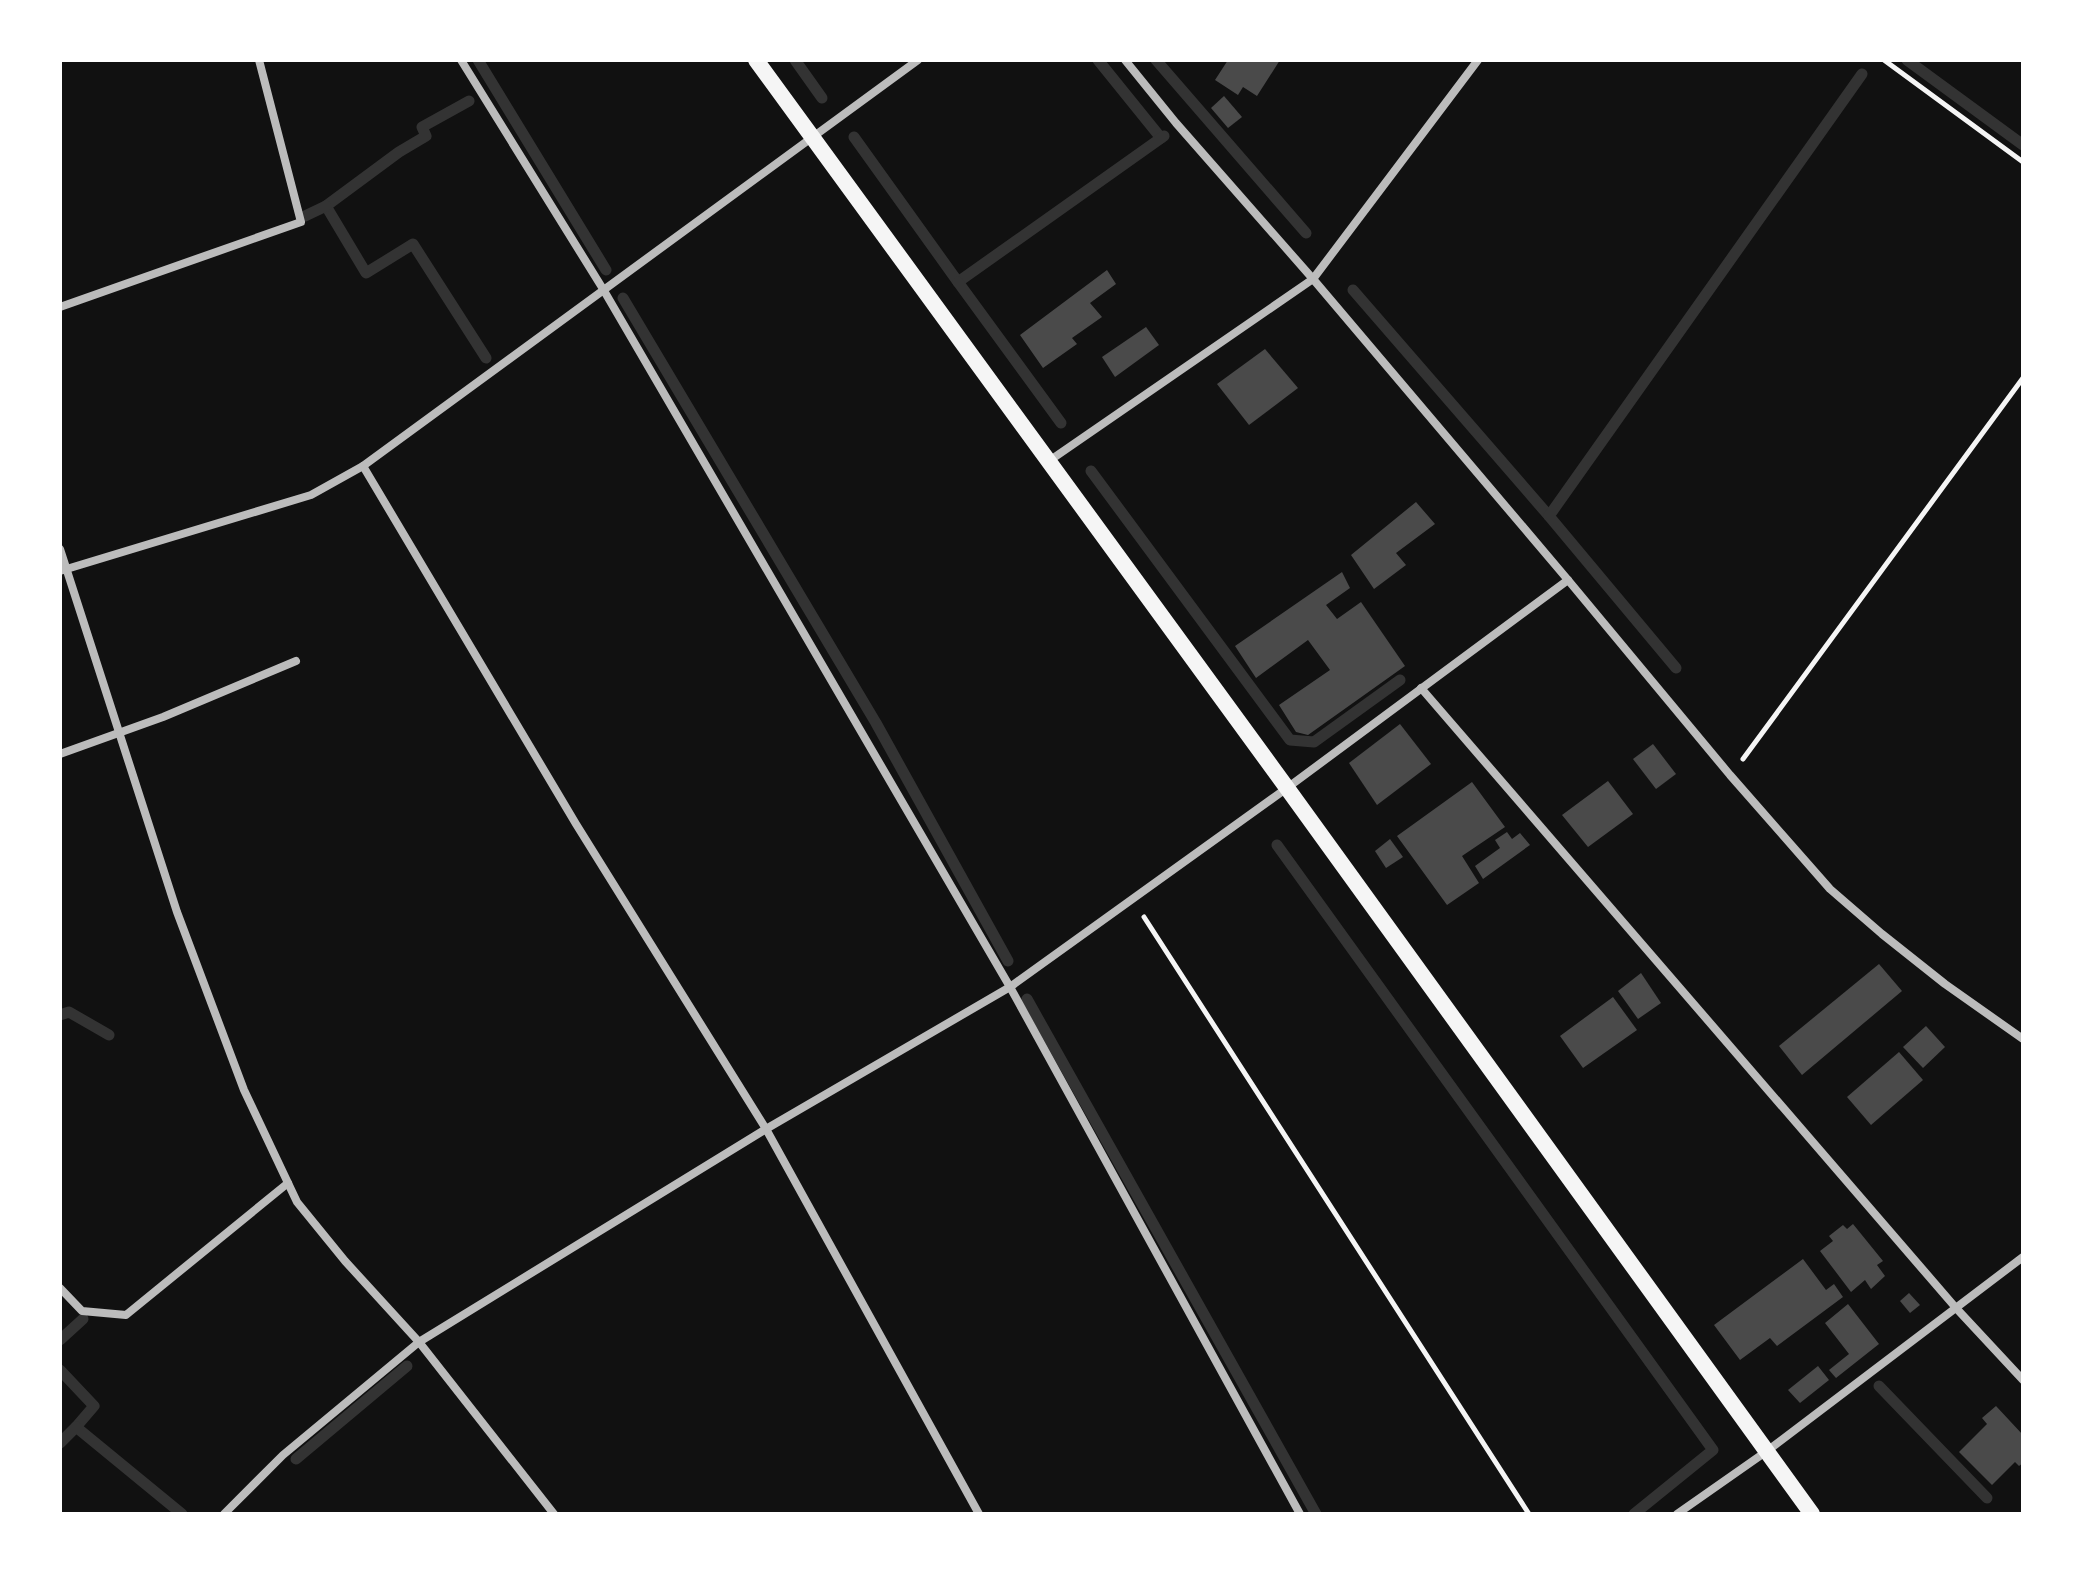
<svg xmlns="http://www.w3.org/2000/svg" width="2083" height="1574" font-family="'PT Serif',serif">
<rect width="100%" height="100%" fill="#111"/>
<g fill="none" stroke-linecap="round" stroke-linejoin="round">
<!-- stream -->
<g stroke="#333" stroke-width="11">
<path d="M478,60L606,270"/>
<path d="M795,60L822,98"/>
<path d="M1098,60L1161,138"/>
<path d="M1156,60L1306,233"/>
<path d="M1907,60L2023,145"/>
<path d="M469,101L422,127L426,136L399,152L326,206L366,273L413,244L486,358"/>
<path d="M854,137L958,282L1164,136"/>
<path d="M305,216L326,206"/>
<path d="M958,282L1061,423"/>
<path d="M1353,290L1549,516"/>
<path d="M623,298L876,723L1008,961"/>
<path d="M1091,471L1290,740L1314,742L1400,680"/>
<path d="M1676,668L1549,516L1862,74"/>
<path d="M1277,845L1713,1450L1634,1514"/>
<path d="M1027,999L1316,1514"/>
<path d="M60,1015L69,1012L109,1035"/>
<path d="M60,1340L83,1319"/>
<path d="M60,1370L94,1406L76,1427"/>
<path d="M1879,1386L1987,1498"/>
<path d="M60,1443L76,1427L182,1514"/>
<path d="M296,1459L407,1366"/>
</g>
</g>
<!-- building -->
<g fill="#4a4a4a">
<path d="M1228,60H1280L1257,96L1243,87L1238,95L1215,80Z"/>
<path d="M1224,96L1242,117L1228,128L1211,108Z"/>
<path d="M1107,270L1116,284L1090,303L1102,317L1072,338L1077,344L1043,368L1020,335Z"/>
<path d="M1146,327L1159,345L1115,377L1102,357Z"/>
<path d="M1265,349L1298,388L1249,425L1217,384Z"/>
<path d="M1416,502L1435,524L1396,553L1406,565L1374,589L1351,555Z"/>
<path d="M1342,572L1350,588L1326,605L1337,619L1361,602L1405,666L1308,735L1296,732L1279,705L1330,670L1308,640L1256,678L1235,646Z"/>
<path d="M1400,724L1431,764L1377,805L1349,763Z"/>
<path d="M1653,744L1676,774L1656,789L1633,759Z"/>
<path d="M1608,781L1633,814L1588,847L1562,815Z"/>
<path d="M1472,782L1505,827L1462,856L1479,883L1447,905L1397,836Z"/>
<path d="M1507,832L1512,839L1520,833L1530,845L1483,879L1475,866L1500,848L1495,840Z"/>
<path d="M1390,839L1403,857L1386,868L1375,851Z"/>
<path d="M1879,964L1902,991L1802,1075L1779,1046Z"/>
<path d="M1641,973L1661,1003L1638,1019L1618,991Z"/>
<path d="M1613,997L1637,1030L1583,1068L1560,1036Z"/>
<path d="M1926,1026L1945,1047L1923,1068L1903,1047Z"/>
<path d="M1899,1052L1923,1080L1871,1125L1847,1097Z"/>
<path d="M1853,1224L1883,1261L1877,1265L1885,1276L1871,1289L1865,1280L1851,1292L1820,1251L1833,1241L1829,1236L1843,1225L1847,1229Z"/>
<path d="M1803,1259L1826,1290L1834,1284L1843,1297L1777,1346L1770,1338L1740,1360L1714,1325Z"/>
<path d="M1909,1293L1920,1305L1910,1313L1900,1301Z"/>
<path d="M1848,1304L1879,1344L1836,1378L1829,1370L1849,1354L1825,1323Z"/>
<path d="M1818,1366L1829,1380L1800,1403L1788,1390Z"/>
<path d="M1996,1406L2023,1435V1463L2019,1466L2015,1462L1992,1485L1959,1452L1987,1424L1982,1418Z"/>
</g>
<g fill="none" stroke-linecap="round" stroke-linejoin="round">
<!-- path -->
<g stroke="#f5f5f5" stroke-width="5">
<path d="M1884,60L2023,162"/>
<path d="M1743,759L2023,378"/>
<path d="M1144,917L1529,1514"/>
</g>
<!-- minor -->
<g stroke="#bcbcbc" stroke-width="8">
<path d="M461,60L603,289L1010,987L1300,1514"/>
<path d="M1125,60L1176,123L1313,279L1568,580L1730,775L1830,889L1882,934L1945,984L2023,1039"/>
<path d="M60,307L301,222L259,60"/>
<path d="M1049,461L1313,279L1478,60"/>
<path d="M363,466L576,824L766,1129L979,1514"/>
<path d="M60,549L177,912L244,1090L297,1202L345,1261L419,1342L554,1514"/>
<path d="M60,571L311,495L363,466L918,60"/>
<path d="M1421,688L1956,1308L2023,1380"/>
<path d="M60,754L163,717L296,661"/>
<path d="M60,1288L82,1311L126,1315L288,1183"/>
<path d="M224,1514L283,1455L419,1342L766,1129L1010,987L1287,788L1568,580"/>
<path d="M1677,1514L1767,1451L2023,1257"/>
</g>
<!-- secondary -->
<path stroke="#f5f5f5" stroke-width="16" d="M756,60L1287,788L1812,1514"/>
</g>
<!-- border -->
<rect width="2083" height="1574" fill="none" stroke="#ffffff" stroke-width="124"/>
</svg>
